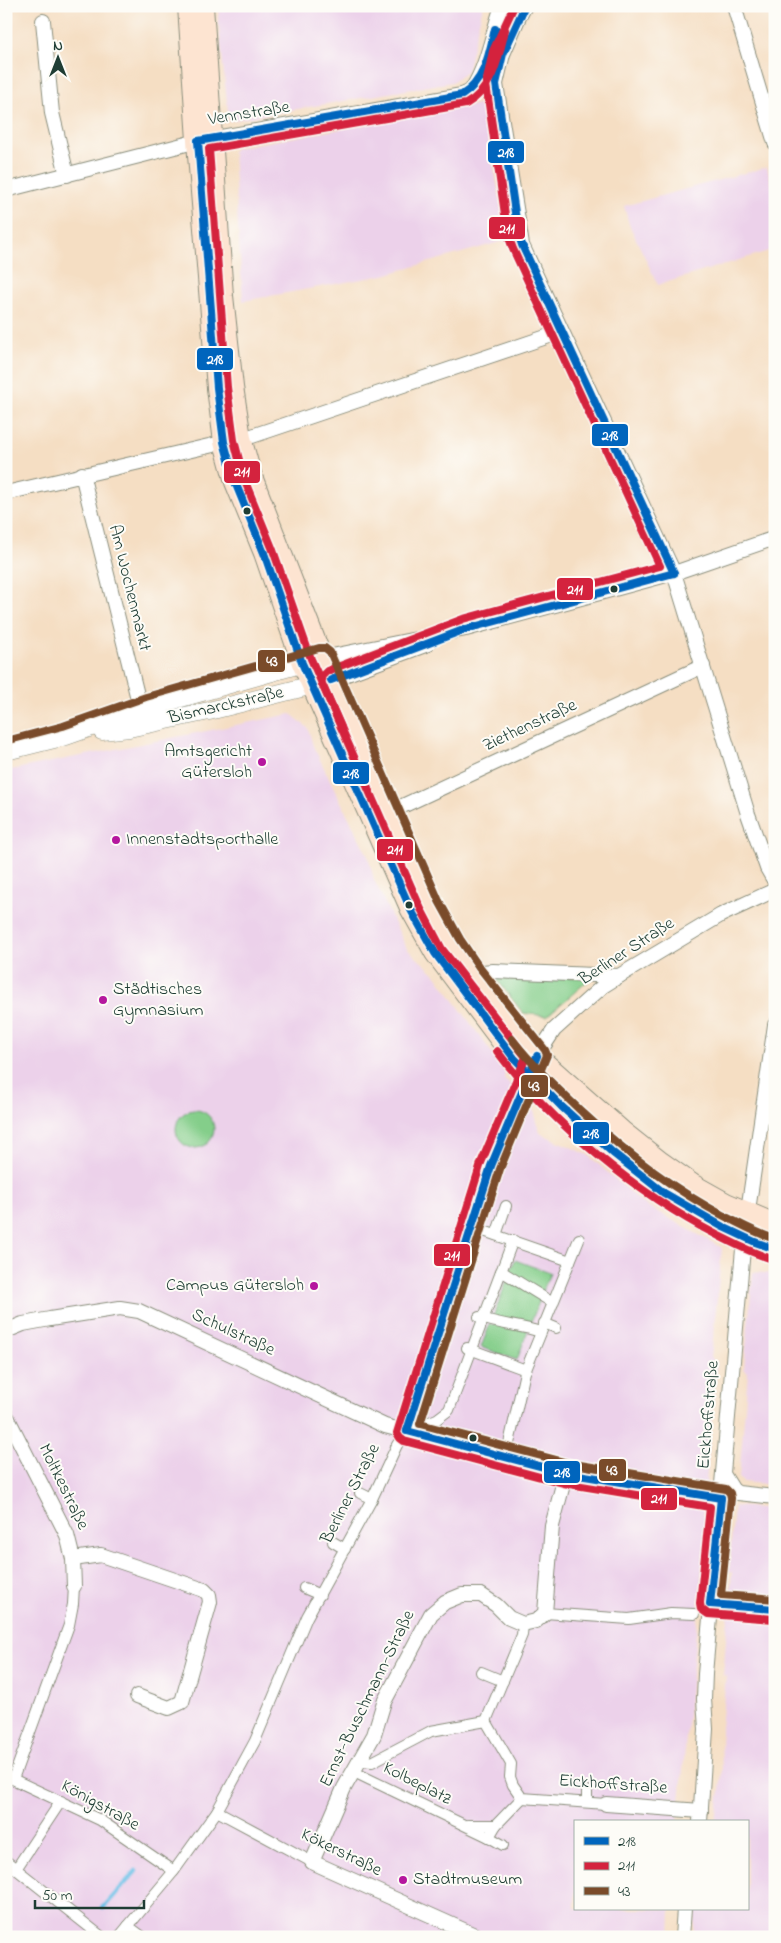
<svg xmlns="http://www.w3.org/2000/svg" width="781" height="1943" font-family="'Indie Flower',sans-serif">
<rect width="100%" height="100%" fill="#fdfcf7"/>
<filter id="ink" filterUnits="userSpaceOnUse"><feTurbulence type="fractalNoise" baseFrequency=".02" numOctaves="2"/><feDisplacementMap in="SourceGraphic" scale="10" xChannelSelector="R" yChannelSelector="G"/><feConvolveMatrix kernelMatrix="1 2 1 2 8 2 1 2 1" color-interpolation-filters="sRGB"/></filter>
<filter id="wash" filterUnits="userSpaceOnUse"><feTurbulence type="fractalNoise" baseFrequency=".0096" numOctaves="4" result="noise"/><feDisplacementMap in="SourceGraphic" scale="20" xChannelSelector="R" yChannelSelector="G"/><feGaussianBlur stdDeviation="1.12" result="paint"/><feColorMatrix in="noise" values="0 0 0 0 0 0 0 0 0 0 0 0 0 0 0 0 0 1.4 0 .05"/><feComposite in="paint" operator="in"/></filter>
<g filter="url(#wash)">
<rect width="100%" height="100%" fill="#f5dec3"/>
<!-- built -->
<g fill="#ecd1ea">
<path d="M220,6H483L467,71L452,82L229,121L218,17Z"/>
<path d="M477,105L483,108L507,240L384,275L243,301L233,152L235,148Z"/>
<path d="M767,167L775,196V249L658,285L629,224L624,206Z"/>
<path d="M291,714L308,728L313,746L368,856L374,880L407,949L435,974L505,1071L504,1079L533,1107L540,1133L588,1155L642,1203L722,1248L711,1358L717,1362L703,1515L707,1517L678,1822H575V1909H671L670,1937H6V771Z"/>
<path d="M753,1272L775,1274V1485L743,1482L739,1478L748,1372L744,1369Z"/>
<path d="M734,1506L775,1509V1937H693L696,1909H747V1822H716L722,1773L721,1728L726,1676H723L732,1572H729Z"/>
</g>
<!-- green -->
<g fill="#84ce8a" stroke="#52865f">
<path d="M494,976L591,978L547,1016L523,1013Z"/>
<circle cx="195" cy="1129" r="19"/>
<path d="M515,1260L550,1273L542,1293L509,1274Z"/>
<path d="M508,1278L541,1297L529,1327L492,1319Z"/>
<path d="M490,1324L528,1330L517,1360L481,1347Z"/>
</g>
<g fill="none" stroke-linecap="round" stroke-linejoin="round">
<!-- stream -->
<path stroke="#6bc1e8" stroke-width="4.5" d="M103,1908L136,1871"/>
</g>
</g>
<g filter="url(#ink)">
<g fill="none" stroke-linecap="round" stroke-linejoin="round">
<!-- pedestrian casing -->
<g stroke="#8a8e7c" stroke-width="12">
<g id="pedestrian">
<path d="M472,1227L570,1261"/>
<path d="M496,1235L506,1206"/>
<path d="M501,1271L553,1303"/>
<path d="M479,1317C499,1325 520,1325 541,1332"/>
<path d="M544,1323L556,1328"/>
<path d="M467,1348L526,1370"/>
<path d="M506,1457L525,1372L579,1239"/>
<path d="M360,1493L372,1499"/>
<path d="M333,1542L345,1549"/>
<path d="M304,1588L320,1595"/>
<path d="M545,1613L629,1619L671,1613L694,1614"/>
<path d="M481,1672L503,1681"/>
<path d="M486,1721L522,1635L523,1624"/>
<path d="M361,1761L372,1762L431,1731L486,1721"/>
<path d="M354,1772L489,1837L496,1825L522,1798L513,1785L510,1777L511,1764L486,1721"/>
<path d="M6,1776L100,1820L174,1871"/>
<path d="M13,1779L69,1625L73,1604L74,1586"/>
<path d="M522,1798L606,1804"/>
<path d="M587,1802V1791"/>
<path d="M217,1811L312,1862"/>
<path d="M468,1825H496"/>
<path d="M489,1837L503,1845"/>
<path d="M6,1861L102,1937"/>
<path d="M16,1869L61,1801"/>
<path d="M128,1926L143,1937"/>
<path d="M119,1937L174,1871L217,1811L255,1741L307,1617L372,1499L397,1445L407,1431L437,1419L449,1410L513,1240"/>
</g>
</g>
<!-- minor casing -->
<g stroke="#8a8e7c" stroke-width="16">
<g id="minor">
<path d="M525,6L518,19L503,54L496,84L522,245L674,573L748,814L767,868L775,882"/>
<path d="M734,6L775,143"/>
<path d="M43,21L52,113L67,175"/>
<path d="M472,89C488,64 492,34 502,6"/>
<path d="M6,190L198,141L462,95C478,88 482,87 497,99"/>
<path d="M82,474L143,719"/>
<path d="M6,493L252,436L561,332"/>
<path d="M322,658L466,629L674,573L775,538"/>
<path d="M331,680L428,644"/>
<path d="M381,816L703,666"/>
<path d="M471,973L493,971L619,976"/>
<path d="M6,1331L23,1324L50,1319L120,1308L139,1311L385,1426L566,1473L707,1497L721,1498"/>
<path d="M6,1415L67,1535L73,1559L74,1586"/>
<path d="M407,1431L491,1166L528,1075L537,1056L554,1030L603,986L619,976L721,915L775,890"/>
<path d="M723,1474L733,1490L738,1493L775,1497"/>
<path d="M73,1559L101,1555L204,1590L209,1595L210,1602L182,1702L169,1708L137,1696"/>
<path d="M606,1804L701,1811"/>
<path d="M700,1822L706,1729L704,1699L705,1674L744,1238L775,1025"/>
<path d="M479,1937L312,1862L344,1788L374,1735L384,1702L431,1614L445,1602L462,1595H481L496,1605L509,1618L523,1624L536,1621L545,1613L552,1526L566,1473"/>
<path d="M682,1937L684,1909"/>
</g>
</g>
<!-- tertiary casing -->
<g stroke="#8a8e7c" stroke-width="19">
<g id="tertiary">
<path d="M102,731L129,728L209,711L325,682"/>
<path d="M6,751L66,736L149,707L314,660"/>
</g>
</g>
<!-- secondary casing -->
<g stroke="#8a8e7c" stroke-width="22">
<g id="secondary">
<path d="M188,6L198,155L217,388L224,442L235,482L264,553L302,663L411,910L435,953L514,1058C534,1082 556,1102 579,1123C626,1166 665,1198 723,1227C740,1235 756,1245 775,1249"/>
<path d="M203,6L223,296L233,387L241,438L251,474L322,658L430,905L451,944L471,973L537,1056L622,1131L661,1162L692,1184L726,1203L775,1224"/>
</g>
</g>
<!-- pedestrian -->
<use href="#pedestrian" stroke="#fff" stroke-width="10"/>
<!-- minor -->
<use href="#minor" stroke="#fff" stroke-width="14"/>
<!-- tertiary -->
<use href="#tertiary" stroke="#fff" stroke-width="18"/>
<!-- secondary -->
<use href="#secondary" stroke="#fde4d1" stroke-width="20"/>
<!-- bus-1 casing -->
<g stroke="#fdfcf7" stroke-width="11">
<g id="bus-1">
<path d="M525,6L503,54L496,84L518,233L522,245L674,573"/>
<path d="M198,141L217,388L224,442L235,482L264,553L302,663L411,910L435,953L514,1058L562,1107L613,1153L664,1193L723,1227L755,1242L775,1249"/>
<path d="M198,141L462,95C485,81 489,54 495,29"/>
<path d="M331,680L466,629L674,573"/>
<path d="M407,1431L491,1166L537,1056"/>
<path d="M407,1431L566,1473L721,1498"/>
<path d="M710,1604L721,1498"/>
<path d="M710,1604L775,1609"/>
</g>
</g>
<!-- bus-2 casing -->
<g stroke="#fdfcf7" stroke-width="11">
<g id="bus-2">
<path d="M514,6L493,51L486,84L508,235L513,249L660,566L463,619L327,671L321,677L322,684L421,909L442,949L526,1057L481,1163L397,1433L400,1438L404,1441L563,1483L710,1507L700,1603L701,1609L708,1614L774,1619"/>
<path d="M341,727L311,659L273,550L244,479L234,440L227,387L209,149L466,104C493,89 498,59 505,30"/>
<path d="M497,1051C551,1123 637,1194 717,1235C735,1244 753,1254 773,1259"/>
</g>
</g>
<!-- bus-3 casing -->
<g stroke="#fdfcf7" stroke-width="11">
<g id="bus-3">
<path d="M6,741L63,726L146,697L319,648H325L330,652L439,901L460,939L479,967L545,1050L547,1055L500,1169L420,1424L568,1463L726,1489L730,1493L731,1498L721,1595L775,1599"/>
<path d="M512,1039C533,1066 558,1089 583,1113C627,1154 672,1189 726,1217C742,1225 758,1234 775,1239"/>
</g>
</g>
<!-- bus-1 -->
<use href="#bus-1" stroke="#0065bd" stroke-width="8"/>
<!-- bus-2 -->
<use href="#bus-2" stroke="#d4233e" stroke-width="8"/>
<!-- bus-3 -->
<use href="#bus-3" stroke="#7a4b2a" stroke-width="8"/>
</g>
</g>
<!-- markers -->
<g fill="#1f3d34" stroke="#fdfcf7" stroke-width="2">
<circle cx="247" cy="511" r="4.5"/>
<circle cx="614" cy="589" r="4.5"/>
<circle cx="409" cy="905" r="4.5"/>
<circle cx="473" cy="1438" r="4.5"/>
</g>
<g fill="#b5179e" stroke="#fdfcf7" stroke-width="2">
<circle cx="262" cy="762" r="5"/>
<circle cx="116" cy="840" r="5"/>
<circle cx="103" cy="1000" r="5"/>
<circle cx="314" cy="1286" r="5"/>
<circle cx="403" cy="1880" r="5"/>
</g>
<g text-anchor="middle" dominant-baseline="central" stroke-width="4" stroke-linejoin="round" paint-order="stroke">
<!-- street labels -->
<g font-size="18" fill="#1f3d34" stroke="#fdfcf7">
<text transform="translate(249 114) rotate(-9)">Vennstraße</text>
<text transform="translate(129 588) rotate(76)">Am Wochenmarkt</text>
<text transform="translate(226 706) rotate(-13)">Bismarckstraße</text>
<text transform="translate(530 726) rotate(-25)">Ziethenstraße</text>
<text transform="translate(627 952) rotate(-33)">Berliner Straße</text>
<text transform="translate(233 1333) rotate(25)">Schulstraße</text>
<text transform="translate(709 1415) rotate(-85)">Eickhoffstraße</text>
<text transform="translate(63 1487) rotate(64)">Moltkestraße</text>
<text transform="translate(351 1494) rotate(-63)">Berliner Straße</text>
<text transform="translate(368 1699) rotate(-64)">Ernst-Buschmann-Straße</text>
<text transform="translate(417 1784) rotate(27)">Kolbeplatz</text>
<text transform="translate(613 1785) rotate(4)">Eickhoffstraße</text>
<text transform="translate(100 1806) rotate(29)">Königstraße</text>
<text transform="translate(341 1853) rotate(26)">Kökerstraße</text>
</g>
<!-- poi labels -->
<g font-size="18" fill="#1f3d34" stroke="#fdfcf7" text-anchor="start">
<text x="252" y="752" text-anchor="end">Amtsgericht<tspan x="252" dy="21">Gütersloh</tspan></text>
<text x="126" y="840">Innenstadtsporthalle</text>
<text x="113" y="990">Städtisches<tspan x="113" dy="21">Gymnasium</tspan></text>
<text x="304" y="1286" text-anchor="end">Campus Gütersloh</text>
<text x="413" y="1880">Stadtmuseum</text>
</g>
</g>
<g stroke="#fdfcf7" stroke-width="2">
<rect x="487" y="140" width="38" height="24" rx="5" fill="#0065bd"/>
<rect x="488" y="216" width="38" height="24" rx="5" fill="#d4233e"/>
<rect x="196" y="347" width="38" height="24" rx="5" fill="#0065bd"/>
<rect x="591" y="423" width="38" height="24" rx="5" fill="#0065bd"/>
<rect x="223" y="460" width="38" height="24" rx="5" fill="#d4233e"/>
<rect x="556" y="577" width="38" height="24" rx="5" fill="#d4233e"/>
<rect x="257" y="649" width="29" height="24" rx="5" fill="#7a4b2a"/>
<rect x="332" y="761" width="38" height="24" rx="5" fill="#0065bd"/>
<rect x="376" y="838" width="38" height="24" rx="5" fill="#d4233e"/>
<rect x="520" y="1074" width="29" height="24" rx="5" fill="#7a4b2a"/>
<rect x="572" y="1121" width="38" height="24" rx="5" fill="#0065bd"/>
<rect x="433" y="1243" width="38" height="24" rx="5" fill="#d4233e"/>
<rect x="598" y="1458" width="29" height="24" rx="5" fill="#7a4b2a"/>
<rect x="543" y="1460" width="38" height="24" rx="5" fill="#0065bd"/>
<rect x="640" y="1487" width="38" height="24" rx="5" fill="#d4233e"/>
</g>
<g font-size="14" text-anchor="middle" font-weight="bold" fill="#fff">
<text x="506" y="157">218</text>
<text x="507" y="233">211</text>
<text x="215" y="364">218</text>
<text x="610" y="440">218</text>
<text x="242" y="476">211</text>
<text x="575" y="594">211</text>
<text x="272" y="666">43</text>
<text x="351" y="778">218</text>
<text x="395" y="854">211</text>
<text x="534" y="1091">43</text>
<text x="591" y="1138">218</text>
<text x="452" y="1260">211</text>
<text x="612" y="1475">43</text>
<text x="562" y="1477">218</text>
<text x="659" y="1503">211</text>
</g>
<!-- margin -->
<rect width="781" height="1943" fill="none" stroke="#fdfcf7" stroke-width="25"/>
<!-- legend -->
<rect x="574" y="1820" width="175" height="90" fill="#fdfcf7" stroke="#a4b0a9"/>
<rect x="584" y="1837" width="25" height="8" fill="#0065bd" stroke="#a4b0a9"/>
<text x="618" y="1846" font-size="15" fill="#1f3d34">218</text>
<rect x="584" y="1862" width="25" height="8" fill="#d4233e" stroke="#a4b0a9"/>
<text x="618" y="1870" font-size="15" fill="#1f3d34">211</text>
<rect x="584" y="1887" width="25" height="8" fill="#7a4b2a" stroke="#a4b0a9"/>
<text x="618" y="1896" font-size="15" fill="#1f3d34">43</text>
<!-- north arrow -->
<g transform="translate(58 58)" stroke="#fdfcf7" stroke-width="4" paint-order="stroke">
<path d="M0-4L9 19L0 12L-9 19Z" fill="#1f3d34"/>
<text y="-8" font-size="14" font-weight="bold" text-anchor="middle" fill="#1f3d34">N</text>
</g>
<!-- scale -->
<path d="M35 1900v8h109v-8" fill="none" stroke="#1f3d34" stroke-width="2.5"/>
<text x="42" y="1900" font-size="15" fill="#1f3d34" stroke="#fdfcf7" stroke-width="4" paint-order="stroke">50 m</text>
</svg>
